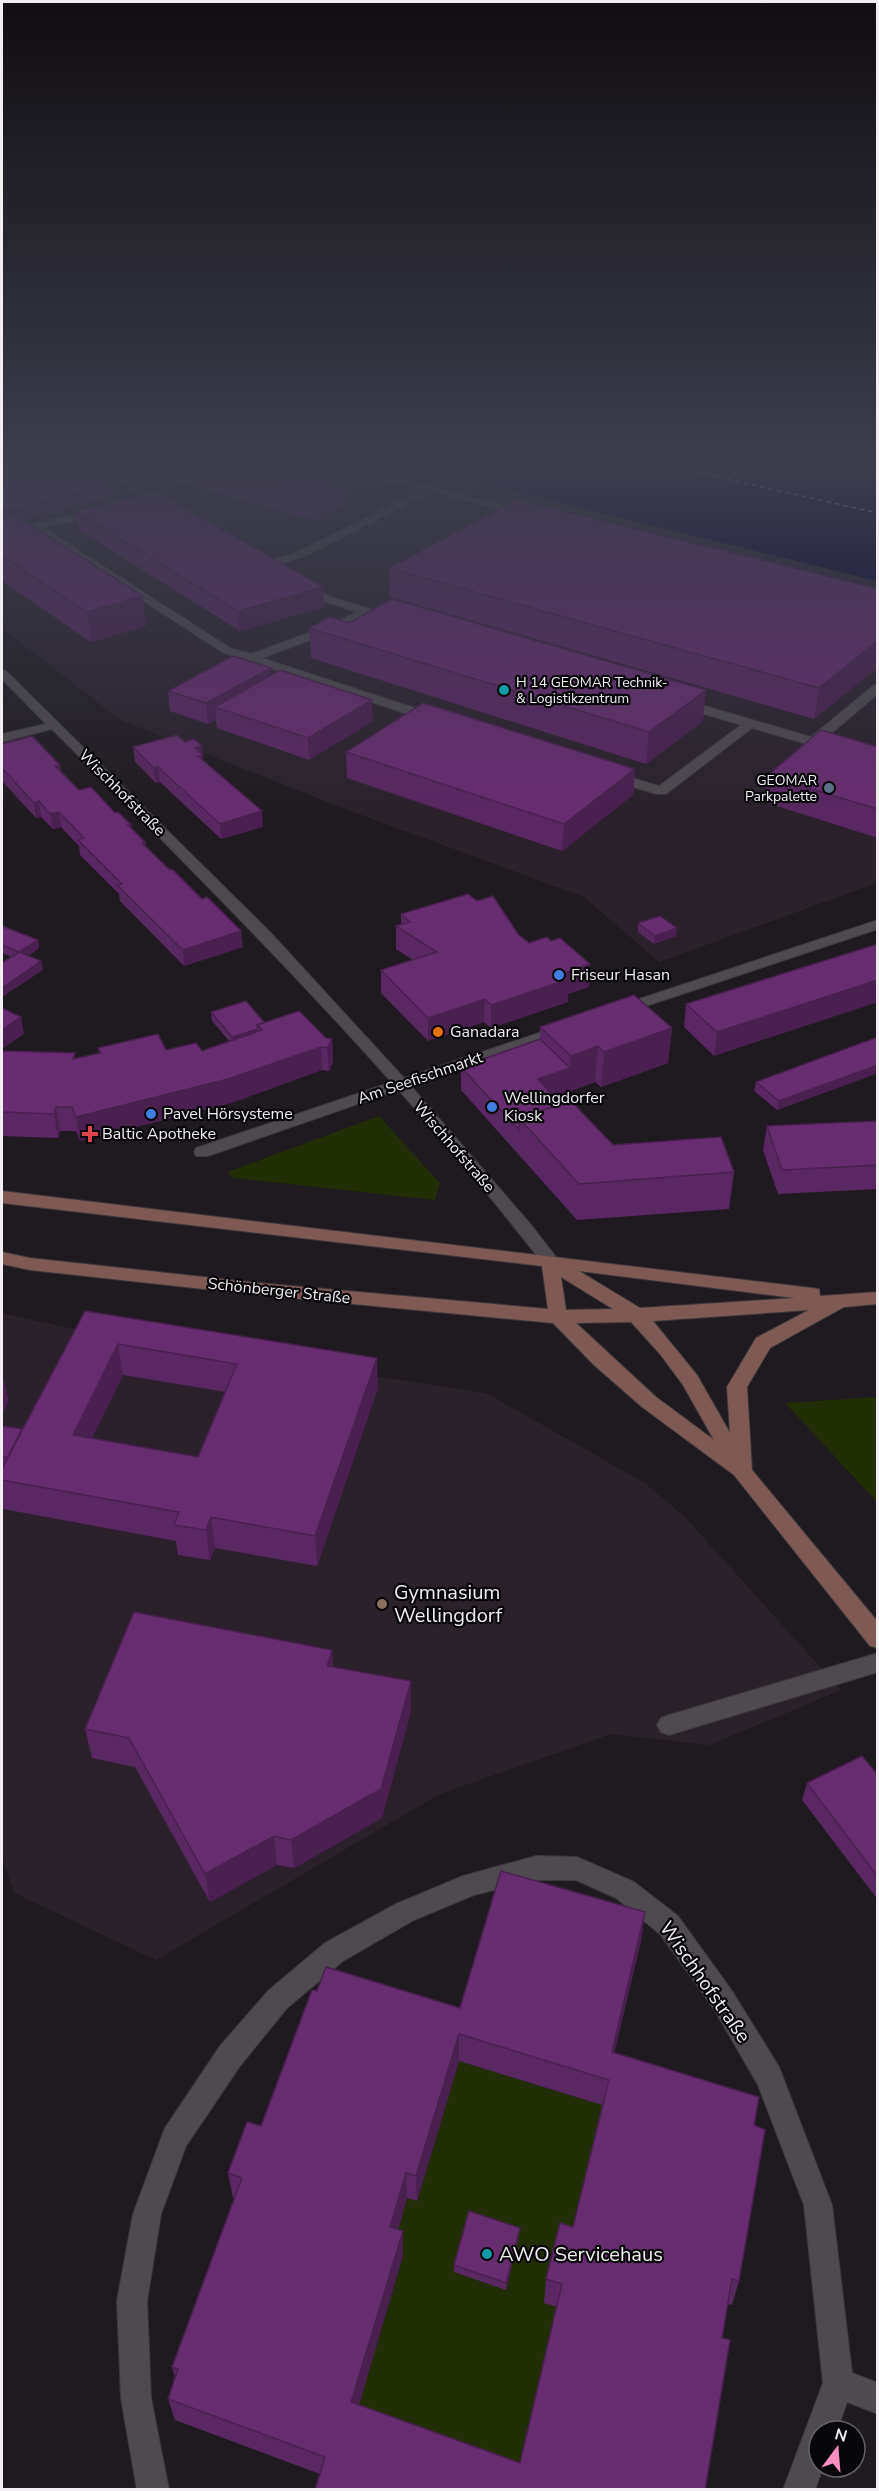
<svg xmlns="http://www.w3.org/2000/svg" width="879" height="2491" font-family="'Nunito Sans',sans-serif">
<rect width="100%" height="100%" fill="#1f1a1f"/>
<!-- built -->
<g fill="#2a212b">
<path d="M2,466H413L877,581V883L659,962L584,897L345,809L120,720L2,628Z"/>
<path d="M2,1313L92,1333L486,1393L645,1483L685,1517L841,1690L710,1745L611,1734L440,1794L156,1960L14,1893L2,1857Z"/>
</g>
<!-- green -->
<g fill="#212e06">
<path d="M379,1116L440,1183L435,1200L233,1178L228,1172Z"/>
<path d="M877,1397H878L877,1502L785,1403Z"/>
<path d="M459,2061L605,2106L570,2252L544,2302L559,2308L518,2483L353,2424L403,2256L391,2251L407,2198L417,2201Z"/>
</g>
<!-- water -->
<path fill="#00002d" d="M413,466H877V581Z"/>
<g fill="none" stroke-linecap="round" stroke-linejoin="round">
<!-- ferry -->
<path stroke="#a0befc" stroke-width="1.5" stroke-dasharray="4.5 4" stroke-linecap="butt" d="M669,466L878,513"/>
<!-- lane casing -->
<g stroke="#3b383c" stroke-width="2">
<g id="lane">
<path d="M26,466H43L2,477V471Z"/>
<path d="M93,466H104L173,507L165,509Z"/>
<path d="M261,466H294L382,474L531,513L526,516L432,492L303,557L268,568L264,567V563L295,553L422,490L382,480L266,469Z"/>
<path d="M99,509L104,512L102,514L44,528L230,648L251,654L335,623L357,612L323,601L299,587V583L303,582L331,597L396,617L398,619L392,622L368,615L343,628L262,658L436,715L438,718L432,722L428,721L222,652L34,530L2,537V531Z"/>
<path d="M874,685H878V694L822,741L878,757V765L752,728L666,794H656L608,779L607,776L613,772L659,786L741,725L677,706V700H685L811,737Z"/>
<path d="M401,1079L407,1081L409,1084L407,1087L208,1156H196L194,1152L196,1148Z"/>
<path d="M878,1653V1672L669,1735L661,1732L657,1725L661,1718L669,1715Z"/>
<path d="M536,1856L577,1857L634,1882L678,1916L732,1991L779,2067L832,2205L852,2373L878,2383V2414L847,2402L837,2431H819V2467H823L815,2490H783L823,2383L804,2205L758,2085L714,2009L660,1934L616,1898L576,1880H536L474,1895L414,1920L343,1961L287,2008L240,2066L186,2146L161,2214L147,2301L151,2398L169,2490H137L121,2398L117,2301L133,2214L165,2128L220,2046L269,1990L325,1943L396,1904L463,1876Z"/>
</g>
</g>
<!-- street casing -->
<g stroke="#3b383c" stroke-width="2">
<g id="street">
<path d="M2,670L6,671L270,932L404,1078L557,1027H569L571,1030L569,1033L411,1086L532,1226L559,1261L556,1265H544C396,1073 223,901 52,729L2,742V734L46,724L2,679Z"/>
<path d="M878,920V929L625,1013H615L612,1010L615,1007Z"/>
</g>
</g>
<!-- secondary casing -->
<g stroke="#3b383c" stroke-width="2">
<path id="secondary" d="M2,1191L812,1288L819,1289L820,1296L878,1292V1304L844,1307L770,1348L747,1387L752,1470L878,1622V1648L870,1646L734,1475L642,1407L594,1365L553,1323L259,1295L30,1270L2,1264V1252L30,1258L259,1283L548,1309L542,1266L2,1203ZM579,1271L795,1298L640,1308ZM561,1277L613,1309L566,1310ZM809,1310L756,1338L727,1387L730,1433L697,1375L653,1321ZM631,1322L660,1354L683,1385L714,1440L656,1397L576,1323Z"/>
</g>
<!-- lane -->
<use href="#lane" fill="#4f4a50" fill-rule="evenodd"/>
<!-- street -->
<use href="#street" fill="#4f4a50" fill-rule="evenodd"/>
<!-- secondary -->
<use href="#secondary" fill="#7f5a54" fill-rule="evenodd"/>
</g>
<!-- wall -->
<g fill="#592761" fill-rule="evenodd">
<path d="M159,466H298L344,478L345,505L313,520L161,477Z"/>
<path d="M2,475L115,496L21,520L146,626L91,642L2,581Z"/>
<path d="M76,512L324,607L240,631L79,530Z"/>
<path d="M389,568L878,589V667L814,719L390,597Z"/>
<path d="M309,628L703,721L646,764L311,658Z"/>
<path d="M271,668V676L373,721L309,760L217,728L216,720L208,724L170,711L168,691Z"/>
<path d="M185,742L202,746L203,761L263,827L221,839L160,782L156,783L135,762L133,747Z"/>
<path d="M2,744L62,772L79,790L115,813L131,825V828L145,842L146,846L243,947L184,966L120,901L119,894L80,855L79,846L61,827L53,829L41,817L36,818L2,781Z"/>
<path d="M878,747V838L764,802L767,776Z"/>
<path d="M346,752L635,769L633,795L562,851L347,778Z"/>
<path d="M477,901L518,934L529,943L589,987L568,994V1002L491,1028L484,1022L428,1041L381,993V970L413,960L396,949V926L401,924V914Z"/>
<path d="M638,923L676,936L654,944L638,932Z"/>
<path d="M2,926L38,940L39,948L28,956L41,961L43,970L2,953Z"/>
<path d="M878,944L714,1056L684,1027L686,1004Z"/>
<path d="M211,1012L264,1022L326,1038L332,1039L333,1062L329,1071L322,1070L231,1103L80,1141L76,1131H60L58,1138L2,1136V1051L76,1059L99,1053L98,1048L202,1051L229,1041L212,1021Z"/>
<path d="M540,1027L672,1028L668,1063L601,1087L595,1082L554,1097L561,1104L613,1145L734,1172L729,1209L577,1220L461,1090V1067L540,1039Z"/>
<path d="M878,1037V1073L777,1110L754,1091L756,1082Z"/>
<path d="M878,1121V1189L778,1194L763,1150L767,1126Z"/>
<path d="M85,1311L378,1388L317,1566L215,1548L210,1560L178,1555L176,1541L3,1509L2,1502V1426L22,1429ZM123,1375L226,1392L198,1457L92,1438Z"/>
<path d="M332,1650L333,1667L411,1711L382,1818L294,1868L277,1865L210,1902L135,1767L92,1758L85,1729Z"/>
<path d="M878,1775V1900L802,1800L807,1783Z"/>
<path d="M645,1912L641,1941L614,2053L754,2125L739,2281L732,2305L728,2304L722,2338L705,2490L320,2474L175,2420L168,2399L175,2378L172,2367L234,2199L233,2198L228,2173L261,2126L317,1991L460,2008ZM459,2061L602,2105L573,2227L546,2279L544,2303L557,2307L520,2463L359,2405L403,2255L398,2230L407,2198L417,2201Z"/>
<path d="M519,2235L506,2290L454,2272V2265Z"/>
</g>
<!-- shaded-wall -->
<g fill="#49204f">
<path d="M344,478L345,505L313,520L312,492Z"/>
<path d="M113,484L115,496L2,524V511Z"/>
<path d="M323,587L324,607L240,631L238,611Z"/>
<path d="M143,596L146,626L91,642L87,612Z"/>
<path d="M878,640V667L814,719L819,688Z"/>
<path d="M271,668L272,688L215,707L216,720L208,724L206,703Z"/>
<path d="M706,690L703,721L646,764L649,732Z"/>
<path d="M372,700L373,721L309,760L308,738Z"/>
<path d="M202,746L204,770L198,762L195,748Z"/>
<path d="M60,765L63,780L55,766Z"/>
<path d="M158,767L160,782L156,783L154,768Z"/>
<path d="M635,769L633,795L562,851L564,824Z"/>
<path d="M39,801L41,817L36,818L34,803Z"/>
<path d="M262,811L263,827L221,839L220,824Z"/>
<path d="M59,812L61,827L53,829L50,814Z"/>
<path d="M677,928L676,936L654,944L655,936Z"/>
<path d="M241,931L243,947L184,966L183,950Z"/>
<path d="M38,940L39,948L20,960L19,952Z"/>
<path d="M41,961L43,970L2,997V988Z"/>
<path d="M590,964L589,987L568,994V1002L491,1028V1005L562,974Z"/>
<path d="M878,980V1002L714,1056L717,1032Z"/>
<path d="M485,999L484,1022L428,1041V1018Z"/>
<path d="M21,1017L24,1034L2,1049V1030Z"/>
<path d="M672,1028L668,1063L601,1087L604,1052Z"/>
<path d="M258,1029V1038L233,1046L232,1037Z"/>
<path d="M332,1039L333,1062L329,1071L327,1048Z"/>
<path d="M598,1046L595,1082L568,1092L571,1056Z"/>
<path d="M321,1047L322,1070L231,1103L80,1141L76,1117Z"/>
<path d="M878,1065V1073L777,1110L779,1101Z"/>
<path d="M570,1068L568,1092L537,1103L538,1079Z"/>
<path d="M56,1107L60,1131L58,1138L54,1114Z"/>
<path d="M118,1344L123,1375L79,1465L73,1435Z"/>
<path d="M377,1358L378,1388L317,1566L315,1536Z"/>
<path d="M3,1378L9,1402L2,1414V1380Z"/>
<path d="M211,1517L215,1548L210,1560L206,1530Z"/>
<path d="M332,1650L334,1680L327,1666Z"/>
<path d="M411,1681V1711L382,1818L294,1868L291,1840Z"/>
<path d="M274,1836L277,1865L210,1902L205,1874Z"/>
<path d="M645,1912L641,1941L608,2079L612,2052Z"/>
<path d="M459,2034V2061L417,2201L416,2176Z"/>
<path d="M406,2173L407,2198L391,2251L390,2227Z"/>
<path d="M520,2228L519,2235L506,2290V2283Z"/>
<path d="M403,2231V2255L353,2424L351,2402Z"/>
</g>
<!-- building -->
<g fill="#682d71" stroke="#49204f" stroke-width="1.5" fill-rule="evenodd">
<path d="M41,466H82L113,484L2,511V475Z"/>
<path d="M214,466H298L344,478L312,492Z"/>
<path d="M156,492L323,587L238,611L76,512Z"/>
<path d="M517,500L878,589V640L819,688L389,568Z"/>
<path d="M14,515L143,596L87,612L2,555V519Z"/>
<path d="M392,599L706,690L649,732L309,628L330,617L349,623Z"/>
<path d="M233,656L271,668L206,703L168,691Z"/>
<path d="M280,670L372,700L308,738L215,707Z"/>
<path d="M423,703L635,769L564,824L346,752Z"/>
<path d="M821,730L878,747V809L767,776Z"/>
<path d="M177,735L185,742L194,739L202,746L195,748L203,755L198,756L262,811L220,824L158,767L154,768L133,747Z"/>
<path d="M32,736L60,765L55,766L79,790L91,787L115,813L118,812L131,825H128L145,842L142,843L170,870L172,869L202,899L207,897L241,931L183,950L117,885L122,884L78,840L84,838L59,812L50,814L39,801L34,803L2,768V744Z"/>
<path d="M468,894L477,901L493,896L518,934L529,943L547,937L551,941L560,938L590,964L562,974L569,979L491,1005L485,999L428,1018L381,970L437,952L396,926L410,922L401,914Z"/>
<path d="M660,916L677,928L655,936L638,923Z"/>
<path d="M2,926L38,940L19,952L2,945Z"/>
<path d="M878,944V980L717,1032L686,1004Z"/>
<path d="M19,952L41,961L2,988V963Z"/>
<path d="M634,995L672,1028L604,1052L598,1046L571,1056L540,1027Z"/>
<path d="M246,1001L264,1022L257,1025L258,1029L232,1037L211,1012Z"/>
<path d="M2,1008L21,1017L2,1030Z"/>
<path d="M299,1011L326,1038L332,1039L327,1048L321,1047L228,1079L76,1117L72,1107H56L54,1114L2,1112V1051L75,1053L73,1059L101,1053L98,1048L158,1034L166,1050L196,1043L202,1051L262,1030L257,1025Z"/>
<path d="M878,1037V1065L779,1101L756,1082Z"/>
<path d="M540,1039L570,1068L538,1079L561,1104L519,1118V1130L461,1067Z"/>
<path d="M571,1101L613,1145L721,1137L734,1172L579,1184L519,1118Z"/>
<path d="M878,1121V1165L782,1170L767,1126Z"/>
<path d="M85,1311L377,1358L315,1536L211,1517L206,1530L174,1525L179,1512L2,1480V1469ZM118,1344L237,1364L198,1457L73,1435Z"/>
<path d="M2,1426L22,1429L7,1458L2,1456Z"/>
<path d="M134,1612L332,1650L327,1666L411,1681L381,1789L291,1840L274,1836L205,1874L129,1738L85,1729Z"/>
<path d="M862,1756L878,1775V1877L807,1783Z"/>
<path d="M501,1871L645,1912L612,2052L759,2097L754,2125L765,2130L739,2281L732,2279L722,2338L730,2340L705,2490H315L325,2457L168,2399L178,2369L172,2367L242,2178L228,2173L247,2122L261,2126L312,1990L317,1991L326,1967L460,2008ZM459,2034L609,2080L573,2227L560,2223L546,2279L562,2284L520,2463L351,2402L403,2231L390,2227L406,2173L416,2176Z"/>
<path d="M469,2211L520,2228L506,2283L454,2265Z"/>
</g>
<!-- sky -->
<linearGradient id="sky" x2="0" y2="1"><stop stop-color="#110e11"/><stop offset="0.57" stop-color="#3c3e4d"/><stop offset="1" stop-color="#3c3e4d" stop-opacity="0"/></linearGradient>
<rect width="879" height="815" fill="url(#sky)"/>
<!-- markers -->
<g fill="#0f9aa8" stroke="#070608" stroke-width="2">
<circle cx="504" cy="690" r="6"/>
<circle cx="487" cy="2254" r="6"/>
</g>
<circle fill="#5c6f8a" stroke="#070608" stroke-width="2" cx="829" cy="788" r="6"/>
<g fill="#3f7fe0" stroke="#070608" stroke-width="2">
<circle cx="559" cy="975" r="6"/>
<circle cx="492" cy="1107" r="6"/>
<circle cx="151" cy="1114" r="6"/>
</g>
<circle fill="#e8710a" stroke="#070608" stroke-width="2" cx="438" cy="1032" r="6"/>
<path fill="#e0444e" stroke="#070608" stroke-width="2" d="M87 1125h6v6h6v6h-6v6h-6v-6h-6v-6h6z"/>
<circle fill="#8d6e63" stroke="#070608" stroke-width="2" cx="382" cy="1604" r="6"/>
<g text-anchor="middle" dominant-baseline="central" stroke-width="4.5" stroke-linejoin="round" paint-order="stroke">
<!-- far-poi labels -->
<g font-size="14" fill="#f1edf1" stroke="#070608" text-anchor="start">
<text x="516" y="682">H 14 GEOMAR Technik-<tspan x="516" dy="16">&amp; Logistikzentrum</tspan></text>
<text x="817" y="780" text-anchor="end">GEOMAR<tspan x="817" dy="16">Parkpalette</tspan></text>
</g>
<!-- street labels -->
<g font-size="16" fill="#f1edf1" stroke="#070608">
<text transform="translate(122 793) rotate(45)">Wischhofstraße</text>
<text transform="translate(420 1078) rotate(-19)">Am Seefischmarkt</text>
<text transform="translate(454 1147) rotate(49)">Wischhofstraße</text>
<text transform="translate(279 1291) rotate(6)">Schönberger Straße</text>
</g>
<!-- poi labels -->
<g font-size="16" fill="#f1edf1" stroke="#070608" text-anchor="start">
<text x="571" y="975">Friseur Hasan</text>
<text x="450" y="1032">Ganadara</text>
<text x="504" y="1098">Wellingdorfer<tspan x="504" dy="18">Kiosk</tspan></text>
<text x="163" y="1114">Pavel Hörsysteme</text>
<text x="102" y="1134">Baltic Apotheke</text>
</g>
<!-- near-poi labels -->
<g font-size="20" fill="#f1edf1" stroke="#070608" text-anchor="start">
<text x="394" y="1592">Gymnasium<tspan x="394" dy="23">Wellingdorf</tspan></text>
<text x="499" y="2254">AWO Servicehaus</text>
</g>
<!-- near-street labels -->
<g font-size="20" fill="#f1edf1" stroke="#070608">
<text transform="translate(705 1982) rotate(55)">Wischhofstraße</text>
</g>
</g>
<!-- border -->
<rect width="879" height="2491" fill="none" stroke="#f1edf1" stroke-width="6"/>
<!-- north arrow -->
<g transform="translate(837 2449) rotate(16)"><circle r="28" fill="#070608" stroke="#656265" stroke-width="1.5"/>
<path d="M0-4.5L10 22L0 15L-10 22Z" fill="#fc8fc2"/>
<text y="-9" font-size="16" font-weight="bold" text-anchor="middle" fill="#f1edf1">N</text>
</g>
</svg>
